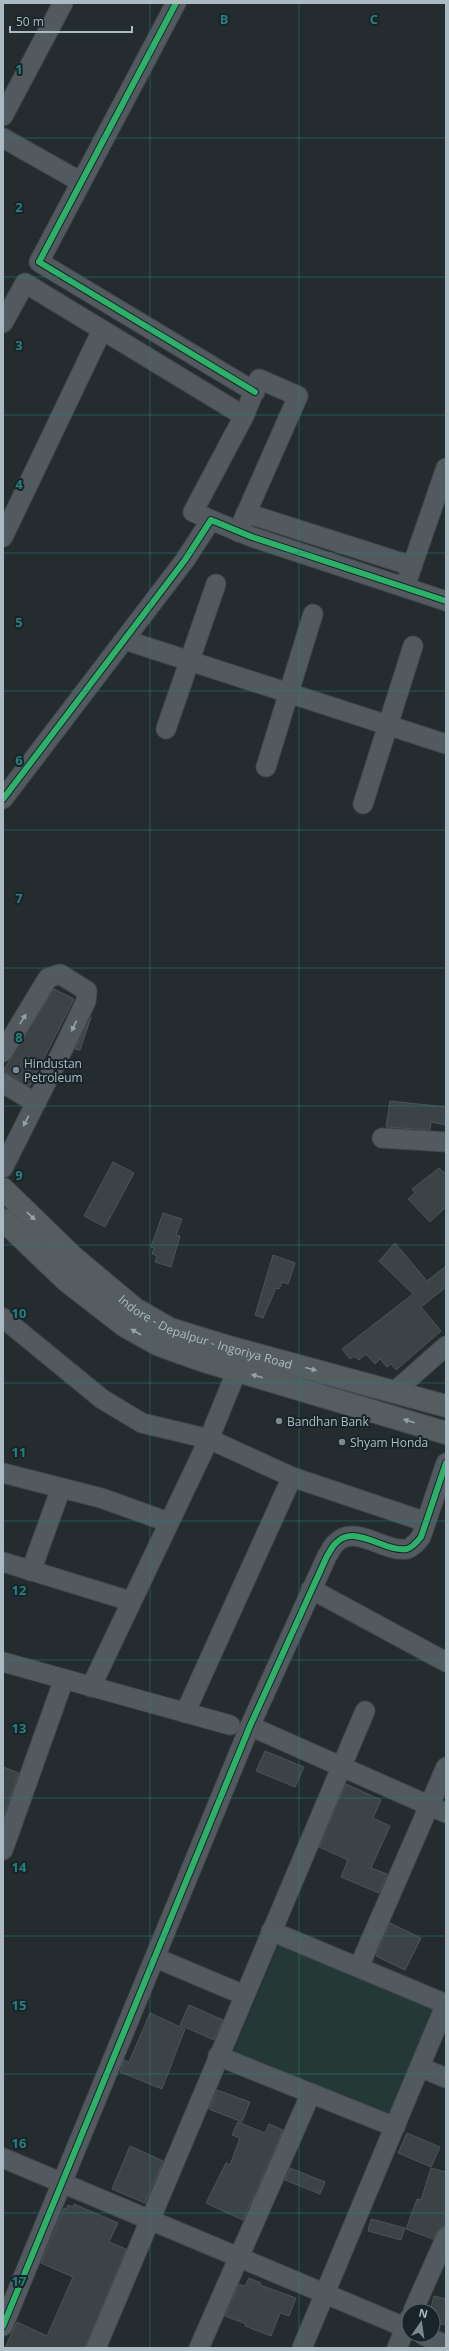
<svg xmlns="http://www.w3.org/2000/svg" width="449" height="2351" font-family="'Open Sans',sans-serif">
<rect width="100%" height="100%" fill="#242c30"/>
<!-- green -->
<path fill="#243935" d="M279,1944L435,2010L389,2118L233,2053Z"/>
<!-- building -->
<g fill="#3c4347" stroke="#4b5458">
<path d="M54,989L74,999L30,1086L3,1071Z"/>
<path d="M91,1017L80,1050L75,1049Z"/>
<path d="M390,1101L446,1107V1125L431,1122L430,1130L386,1127Z"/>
<path d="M113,1162L134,1173L105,1227L84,1216Z"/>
<path d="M439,1168L446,1174V1207L430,1222L408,1199L415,1193L412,1189Z"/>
<path d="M163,1213L182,1219L176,1235L180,1236L171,1267L155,1262L157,1256L152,1254L154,1248L151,1247Z"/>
<path d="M395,1243L427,1281L446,1266V1287L421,1307L441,1331L396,1370L391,1364L387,1367L380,1359L375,1364L366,1354L359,1360L354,1356L350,1359L342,1349L413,1294L379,1261Z"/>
<path d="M273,1255L295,1263L288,1284L282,1282L279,1289L276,1288L263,1318L255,1315Z"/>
<path d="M265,1751L304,1767L295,1787L256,1771Z"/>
<path d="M3,1767L19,1773L3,1817Z"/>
<path d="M346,1784L381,1800L373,1818L390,1826L371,1868L387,1874L379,1893L341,1877L348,1860L319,1847Z"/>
<path d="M390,1923L421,1938L405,1970L376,1956Z"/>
<path d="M189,2005L223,2020L214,2040L180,2025Z"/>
<path d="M150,2013L185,2029L162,2089L120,2072L124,2060L129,2062Z"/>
<path d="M217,2090L250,2102L242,2122L209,2109Z"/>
<path d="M238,2122L265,2133L269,2124L283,2130L243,2220L206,2203L226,2163L230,2165L240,2138L232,2135Z"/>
<path d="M407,2133L440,2147L431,2167L398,2153Z"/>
<path d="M130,2146L163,2161L145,2203L112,2189Z"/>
<path d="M290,2168L325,2182L320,2194L285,2180Z"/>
<path d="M431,2168L446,2172V2226L439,2228L433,2239L406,2229L417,2199L421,2200Z"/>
<path d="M74,2204L118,2223L109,2242L126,2249L85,2348H5L17,2322L47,2336L73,2277L41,2263L64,2208L66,2209L68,2205L73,2207Z"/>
<path d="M371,2219L405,2228L401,2240L368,2231Z"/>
<path d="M249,2278L261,2283L260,2285L296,2298L289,2316L280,2313L271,2336L245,2326L246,2324L225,2316L239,2284L245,2286Z"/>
<path d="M434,2296L446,2299V2325L433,2322V2311H430Z"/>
</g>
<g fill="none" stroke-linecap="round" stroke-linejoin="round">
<!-- minor casing -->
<g stroke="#42484b" stroke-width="21">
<g id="minor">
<path d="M176,3L39,262L255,392"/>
<path d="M3,116L63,3"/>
<path d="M3,138L81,182"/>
<path d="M3,323L25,283L244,416"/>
<path d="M246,513L412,566"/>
<path d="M211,520L193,512L244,416L259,379L298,396L238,532"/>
<path d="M3,537L102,330"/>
<path d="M408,578L446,468"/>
<path d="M125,640L446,744"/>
<path d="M166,729L216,584"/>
<path d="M266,767L313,614"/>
<path d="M3,799L185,560L211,520L252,537L446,601"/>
<path d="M363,804L413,646"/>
<path d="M3,1052L48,978L60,974L87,991L86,1001L63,1049L3,1168"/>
<path d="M3,1083L36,1103"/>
<path d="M382,1138L446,1142"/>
<path d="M3,1318L102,1399L142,1423L209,1439L292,1477L426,1522"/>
<path d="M394,1392L446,1346"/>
<path d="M3,1473L101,1498L168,1522"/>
<path d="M3,1562L130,1601"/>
<path d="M31,1571L61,1488"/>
<path d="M311,1589L446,1662"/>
<path d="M3,1662L230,1725"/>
<path d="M91,1687L209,1439L237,1370"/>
<path d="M185,1713L292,1477"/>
<path d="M250,1726L446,1813"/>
<path d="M3,1850L64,1679"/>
<path d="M271,1931L446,2004"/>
<path d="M156,1958L244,1995"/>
<path d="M359,1967L446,1767"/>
<path d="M218,2056L395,2127"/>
<path d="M420,2067L446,2078"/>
<path d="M3,2158L409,2329"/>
<path d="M413,2311L446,2237"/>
<path d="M3,2326L250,1726L327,1556C330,1552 332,1546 336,1543C355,1523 385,1553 407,1549C413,1547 417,1542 421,1537L446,1463"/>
<path d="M423,2335L446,2345"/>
<path d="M96,2348L365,1711"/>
<path d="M199,2348L311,2093"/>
<path d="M302,2348L446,2004"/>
<path d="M397,2348L409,2319"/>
</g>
</g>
<!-- major casing -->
<g stroke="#41494d" stroke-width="24">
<g id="major">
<path id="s1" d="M3,1189L73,1257L135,1309L170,1329L225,1346L446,1406"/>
<path d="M3,1220L67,1281L125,1326L159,1345L201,1360L446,1433"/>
</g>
</g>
<!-- minor -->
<use href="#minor" stroke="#535a5f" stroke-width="19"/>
<!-- major -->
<use href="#major" stroke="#565d61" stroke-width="22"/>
<!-- cycleway casing -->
<g stroke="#18242a" stroke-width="8">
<g id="cycleway">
<path d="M176,3L39,262L255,392"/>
<path d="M3,799L185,560L211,520L252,537L446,601"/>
<path d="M3,2326L250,1726L327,1556C330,1552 332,1546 336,1543C355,1523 385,1553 407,1549C413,1547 417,1542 421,1537L446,1463"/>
</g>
</g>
<!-- cycleway -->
<use href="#cycleway" stroke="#2db169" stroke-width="6"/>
</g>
<!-- one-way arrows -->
<defs><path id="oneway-solid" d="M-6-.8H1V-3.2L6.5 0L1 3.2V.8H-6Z"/></defs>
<g fill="#96a3aa">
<use href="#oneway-solid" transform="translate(23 1019) rotate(-58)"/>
<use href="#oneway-solid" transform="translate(74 1026) rotate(115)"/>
<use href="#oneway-solid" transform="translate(26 1121) rotate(117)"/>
</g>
<g fill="#96a4aa">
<use href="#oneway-solid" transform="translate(31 1216) rotate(44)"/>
<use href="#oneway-solid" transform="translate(136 1332) rotate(-150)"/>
<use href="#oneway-solid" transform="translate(311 1369) rotate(15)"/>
<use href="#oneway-solid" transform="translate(257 1376) rotate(-164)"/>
<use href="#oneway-solid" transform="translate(409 1421) rotate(-163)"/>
</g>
<!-- grid -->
<path fill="none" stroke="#27807b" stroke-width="1" stroke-opacity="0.55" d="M150,3V2348M299,3V2348M3,138H446M3,277H446M3,415H446M3,553H446M3,691H446M3,830H446M3,968H446M3,1106H446M3,1245H446M3,1383H446M3,1521H446M3,1660H446M3,1798H446M3,1936H446M3,2074H446M3,2213H446"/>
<!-- markers -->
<g fill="#7c8990" stroke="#18242a" stroke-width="1.5">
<circle cx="16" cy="1070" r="4"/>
<circle cx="279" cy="1421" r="4"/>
<circle cx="342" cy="1442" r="4"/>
</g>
<g text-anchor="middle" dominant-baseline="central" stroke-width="4" stroke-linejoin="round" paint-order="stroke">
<!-- poi labels -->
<g font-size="12" fill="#acbbc3" stroke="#18242a" text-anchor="start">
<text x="24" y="1063">Hindustan<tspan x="24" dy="14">Petroleum</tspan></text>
<text x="287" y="1421">Bandhan Bank</text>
<text x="350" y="1442">Shyam Honda</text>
</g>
<!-- street labels -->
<g font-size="12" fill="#acbbc3" stroke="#18242a">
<text stroke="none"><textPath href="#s1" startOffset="253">Indore - Depalpur - Ingoriya Road</textPath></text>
</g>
</g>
<g font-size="13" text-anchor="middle" font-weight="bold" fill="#27807b" stroke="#18242a" stroke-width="4" stroke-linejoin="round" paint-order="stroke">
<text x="224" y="24">B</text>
<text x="374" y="24">C</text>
<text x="19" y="74">1</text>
<text x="19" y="212">2</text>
<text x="19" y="350">3</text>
<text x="19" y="489">4</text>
<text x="19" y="627">5</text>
<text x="19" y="765">6</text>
<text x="19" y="903">7</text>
<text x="19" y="1042">8</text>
<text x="19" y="1180">9</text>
<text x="19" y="1318">10</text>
<text x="19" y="1457">11</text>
<text x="19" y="1595">12</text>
<text x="19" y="1733">13</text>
<text x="19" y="1872">14</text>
<text x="19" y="2010">15</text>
<text x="19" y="2148">16</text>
<text x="19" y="2286">17</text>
</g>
<!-- border -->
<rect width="449" height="2351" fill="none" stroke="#acbbc3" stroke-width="8"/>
<!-- north arrow -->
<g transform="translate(421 2323) rotate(13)"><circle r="19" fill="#18242a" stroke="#536067"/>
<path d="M0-3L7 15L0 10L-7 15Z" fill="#7c8990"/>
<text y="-6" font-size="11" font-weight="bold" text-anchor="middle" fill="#acbbc3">N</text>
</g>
<!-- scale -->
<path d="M10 26v6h122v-6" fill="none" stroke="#acbbc3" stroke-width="2"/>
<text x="16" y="26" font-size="12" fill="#acbbc3" stroke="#18242a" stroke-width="3" paint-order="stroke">50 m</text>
</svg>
